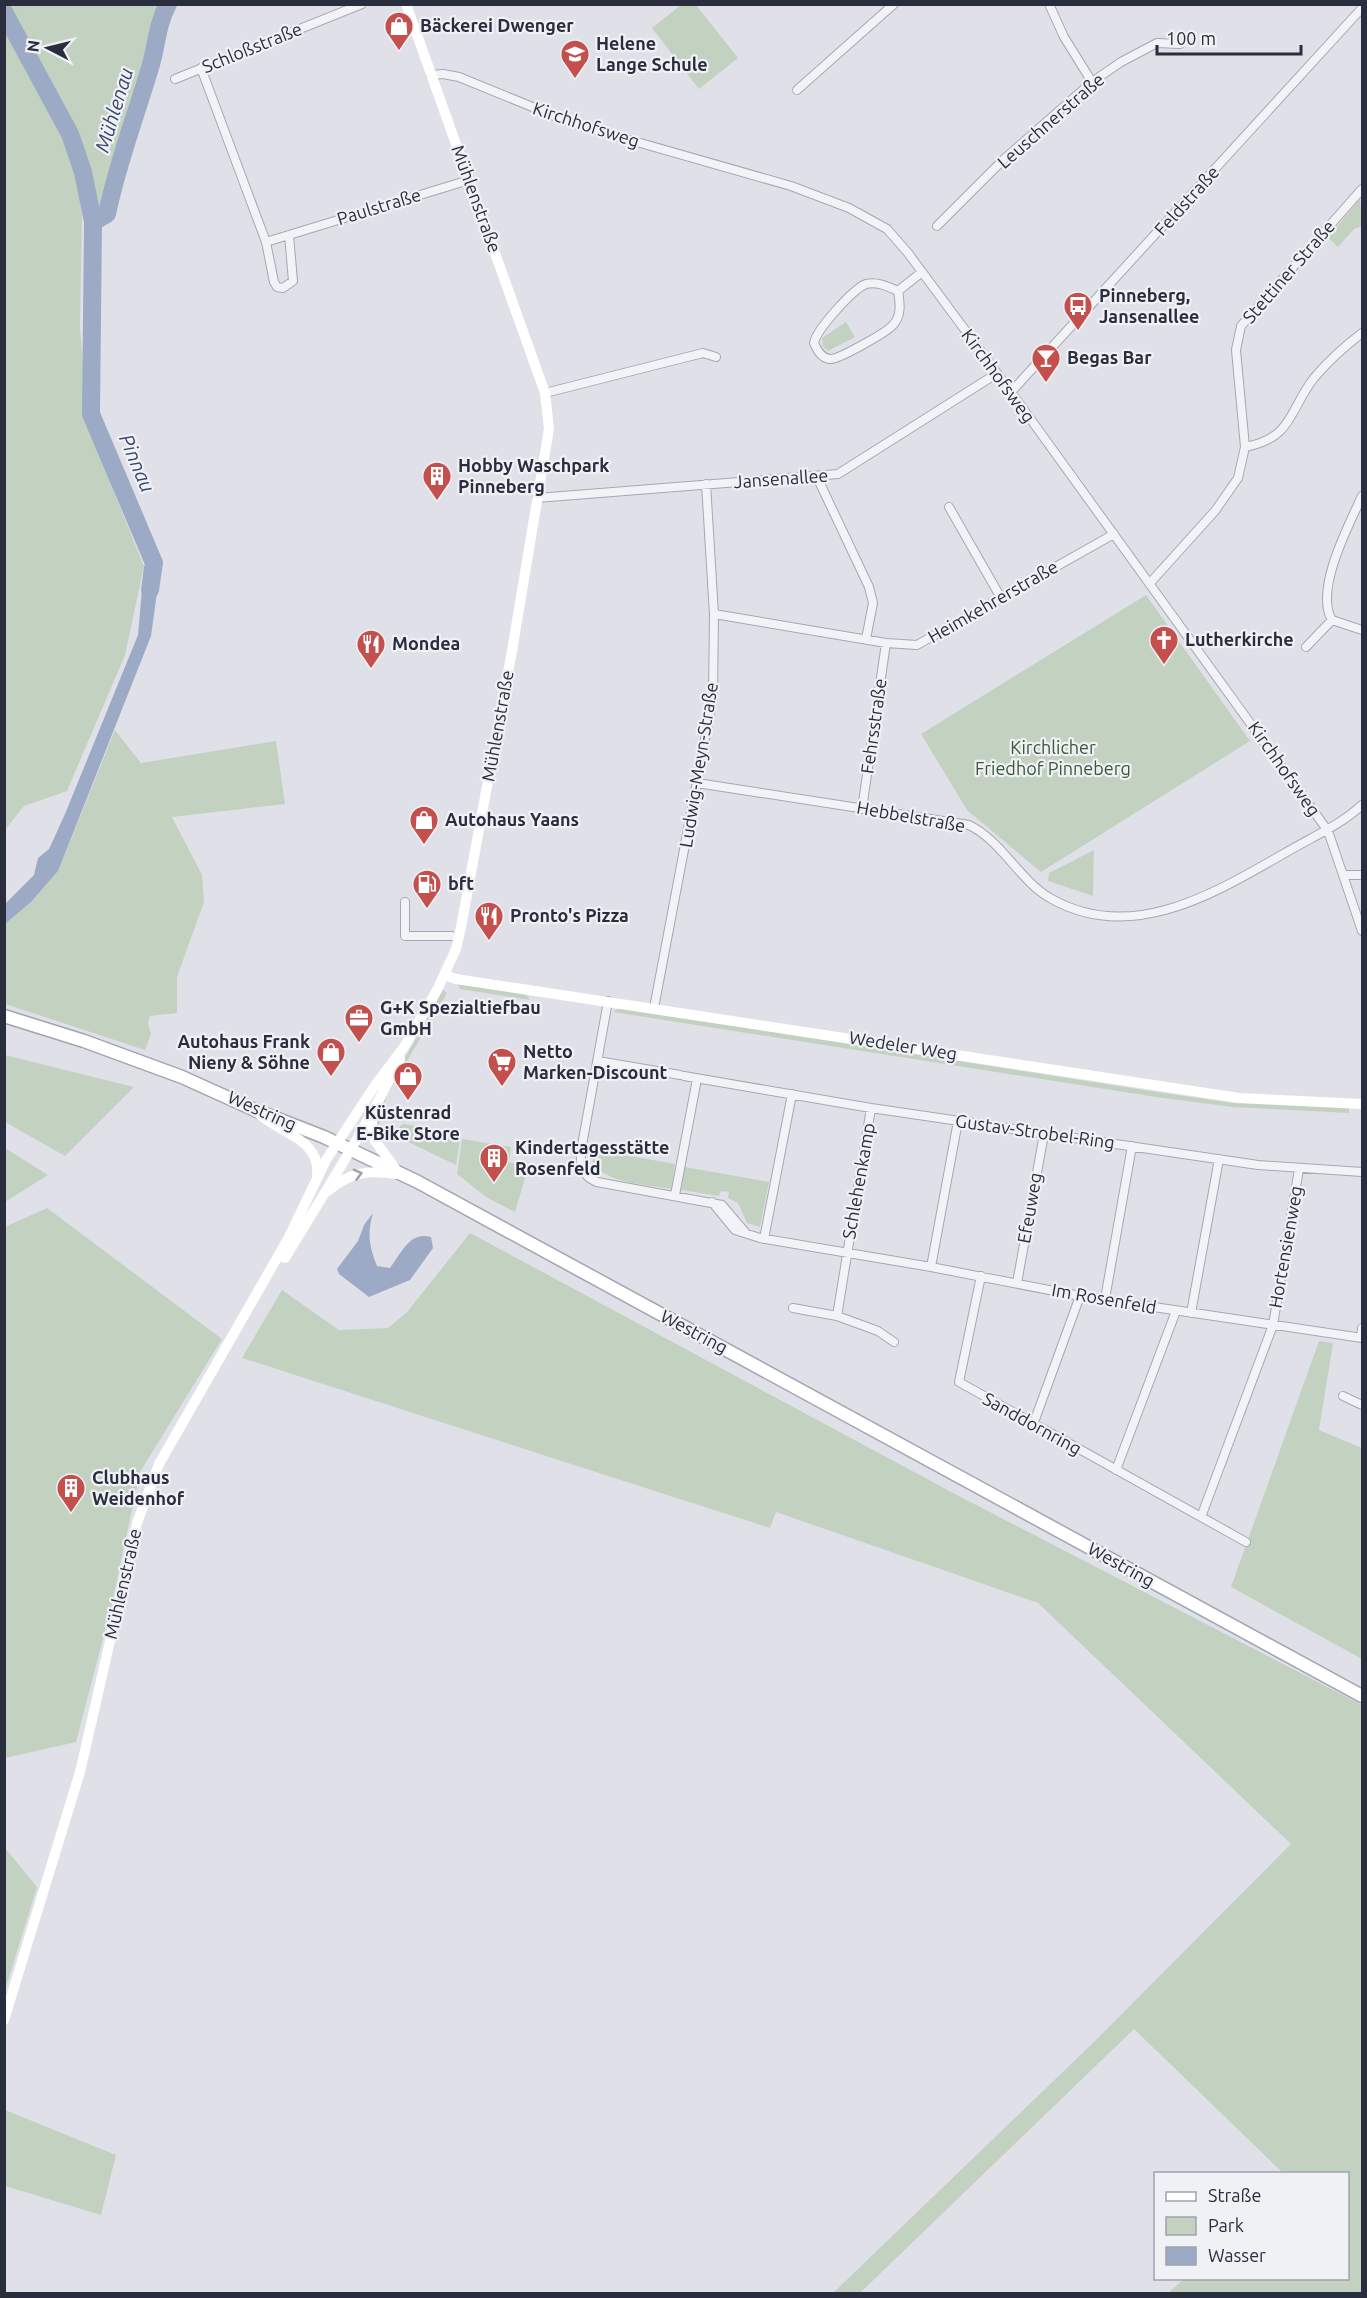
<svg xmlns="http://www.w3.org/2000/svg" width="1367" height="2298" font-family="Ubuntu,sans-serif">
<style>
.green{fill:#c3d1c1}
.water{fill:#9daac5}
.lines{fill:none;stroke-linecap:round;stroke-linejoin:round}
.river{stroke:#9daac5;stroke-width:18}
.street-casing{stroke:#a6a7b2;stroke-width:10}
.primary-casing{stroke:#a0a4b3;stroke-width:15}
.street{stroke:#f2f3f6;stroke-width:8}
.secondary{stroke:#fff;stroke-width:10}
.primary{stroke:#fff;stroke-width:12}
.oneway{stroke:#9fa0a8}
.labels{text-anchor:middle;stroke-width:4.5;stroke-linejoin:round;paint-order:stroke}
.poi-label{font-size:18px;font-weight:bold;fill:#2a2d3e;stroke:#eff1f5;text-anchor:start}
.street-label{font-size:18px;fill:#2a2d3e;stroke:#eff1f5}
.park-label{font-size:18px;fill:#385938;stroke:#eff1f5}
.water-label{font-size:20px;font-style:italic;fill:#37466f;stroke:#eff1f5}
</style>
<rect width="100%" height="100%" fill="#e0e1e8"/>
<path class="green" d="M5 4 168 5C156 26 157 48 149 71 135 118 117 165 107 214L93 222 83 172 71 139 82 216 80 327 86 402 111 485 144 566 125 655 67 791 24 806 5 830Z
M682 4 696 5 738 58 699 89 652 28Z
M1360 199 1362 226 1354 229 1338 247 1328 237Z
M846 322 855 337 828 351 823 346 822 338Z
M1146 595 1250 741 1041 872 967 810 921 734Z
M115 730 141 763 276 741 285 804 172 817 202 875 204 902 177 977V1013L150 1016 148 1023 151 1034 145 1050 5 1004V924L31 902 58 871Z
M1094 850 1093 896 1048 881 1049 873Z
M457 983 525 993 530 1000 460 989Z
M443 990 447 993 387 1095 377 1133V1112L391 1083Z
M620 1008 1157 1092 1233 1103 1349 1108V1113L1232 1107 1156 1097 613 1012Z
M5 1055 134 1087 65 1156 5 1122Z
M403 1124 461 1133 456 1165 404 1140 399 1134 398 1128Z
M462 1139 511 1147 509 1162 522 1165 521 1174 526 1175 515 1212 486 1197 457 1174Z
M5 1148 48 1175 5 1202Z
M591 1149 675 1164 671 1189C646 1184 588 1184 591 1149Z
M685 1167 769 1182 760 1227 747 1223 738 1203 728 1198 729 1192 721 1191 719 1196 681 1190Z
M47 1208 222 1339 140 1472 111 1608 76 1742 5 1758V1227Z
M470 1233 955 1494 1362 1705V2293H1168L1184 2279 1348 2278V2174L1283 2173 1134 2029 860 2293H833L1095 2041 1291 1844 1038 1603 776 1512 770 1528 242 1358 282 1290 339 1330 388 1328 407 1312Z
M1319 1341 1333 1343 1319 1430 1362 1448V1659L1231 1587Z
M5 1848 37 1887 5 1990 4 1848Z
M5 2110 116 2155 101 2215 5 2186Z"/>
<path class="water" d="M161 564 151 636 58 871 31 902 5 924V904L34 875 38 858 49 849 65 814 138 635 144 566Z
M373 1213C367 1233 369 1246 377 1266L390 1268C402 1252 410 1231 431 1237L433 1248 410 1280 369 1297 339 1274 337 1269 358 1241 364 1225Z"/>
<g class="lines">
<path class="river" d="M4 12 70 134 83 172 93 222 91 414 154 563 150 590
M93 222 107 214C117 165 135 118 149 71 157 48 156 26 168 4"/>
<g class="street-casing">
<path id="street" d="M1049 4 1064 37 1092 82
M201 68 266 242 469 180
M431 75 443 74 459 77 574 124 791 186 849 208 887 229 908 253 1011 392 1328 831 1362 931
M175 79 362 4
M797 90 894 4
M937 226 1003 160 1092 82 1121 62 1157 43 1180 44
M266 242 274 282 277 287 283 288 293 281 289 235
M898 291C900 303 902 317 892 326 885 333 838 360 830 359 821 358 817 350 814 343 816 330 853 289 866 284 877 281 889 287 898 291L922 272
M1011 392 1362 8
M545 393 703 353 716 357
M1245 447C1293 438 1289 410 1314 378 1329 360 1345 346 1362 333
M817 477 869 587 873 603 866 639
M1362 496C1349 525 1314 590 1332 620L1362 630
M537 498 838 474 996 374
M949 507 1001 598
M1150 583 1215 511 1238 478 1245 447 1236 350 1241 326 1362 189
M714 614 886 643 917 645 1114 534
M1306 647 1332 620
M697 783 969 825C1002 841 1019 880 1050 898 1131 945 1215 893 1285 853 1312 837 1339 826 1362 805
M862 809 886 643
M1344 875H1362
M405 902V936H452
M608 1001 581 1151C580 1166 582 1176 597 1182L722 1205 745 1232
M654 1008 713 697 714 614 706 484
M598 1061 680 1075
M684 1076 871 1108 1258 1165 1362 1172
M871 1108 837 1316 878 1331 894 1342
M675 1195 697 1079
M712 1202 735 1230 760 1238 931 1267 1080 1296 1362 1338
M764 1239 792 1094
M931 1267 958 1121
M981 1276 959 1382 1246 1542
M1017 1283 1044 1134
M1105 1299 1132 1146
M793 1308 837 1316
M1191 1313 1219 1159
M1361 1338 1362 1328
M1343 1396 1362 1405
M1033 1425 1080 1296
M1116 1470 1176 1311
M1201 1517 1273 1325 1299 1169"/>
</g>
<g class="primary-casing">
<path id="primary" d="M4 1016 84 1041 182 1077 255 1110 324 1137 418 1182 1362 1696"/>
</g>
<use href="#street" class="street"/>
<path class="secondary" d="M445 975 456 979 1239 1098 1362 1104
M256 1111C276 1133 321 1137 317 1175
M371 1116 375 1141 397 1171
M328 1191C350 1172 368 1170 396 1174
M285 1258C325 1192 366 1128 400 1059
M4 2020 80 1772 137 1523 159 1464 289 1237 326 1160 376 1084 404 1047 437 990 456 949 461 927 512 651 549 429 545 393 406 4"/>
<use href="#primary" class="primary"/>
</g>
<defs><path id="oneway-chevron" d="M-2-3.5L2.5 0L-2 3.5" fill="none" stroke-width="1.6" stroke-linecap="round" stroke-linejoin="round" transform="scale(1.5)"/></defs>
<use class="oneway" href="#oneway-chevron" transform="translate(358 1174) rotate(-15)"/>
<defs>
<g id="shop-pin" transform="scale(1.5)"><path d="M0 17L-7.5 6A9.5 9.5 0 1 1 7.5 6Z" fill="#c4504d" stroke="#eff1f5"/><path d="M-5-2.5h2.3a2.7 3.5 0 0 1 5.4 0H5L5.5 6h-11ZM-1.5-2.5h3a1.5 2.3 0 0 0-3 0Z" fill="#fff"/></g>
<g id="school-pin" transform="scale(1.5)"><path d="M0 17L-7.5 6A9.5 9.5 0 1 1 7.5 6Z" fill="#c4504d" stroke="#eff1f5"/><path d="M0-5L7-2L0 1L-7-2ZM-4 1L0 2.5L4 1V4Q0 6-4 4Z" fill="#fff"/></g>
<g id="bus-pin" transform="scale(1.5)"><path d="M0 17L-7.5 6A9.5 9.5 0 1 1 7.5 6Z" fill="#c4504d" stroke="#eff1f5"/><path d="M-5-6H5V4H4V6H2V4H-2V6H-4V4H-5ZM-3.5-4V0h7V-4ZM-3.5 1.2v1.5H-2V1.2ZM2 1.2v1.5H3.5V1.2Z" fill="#fff"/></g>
<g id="bar-pin" transform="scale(1.5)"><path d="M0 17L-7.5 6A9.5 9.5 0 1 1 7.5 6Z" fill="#c4504d" stroke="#eff1f5"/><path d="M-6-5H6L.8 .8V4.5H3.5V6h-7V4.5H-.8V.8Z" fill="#fff"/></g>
<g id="building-pin" transform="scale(1.5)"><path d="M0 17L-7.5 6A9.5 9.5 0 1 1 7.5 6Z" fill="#c4504d" stroke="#eff1f5"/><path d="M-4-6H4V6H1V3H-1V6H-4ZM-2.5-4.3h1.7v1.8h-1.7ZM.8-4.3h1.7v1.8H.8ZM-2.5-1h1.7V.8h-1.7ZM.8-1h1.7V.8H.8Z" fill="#fff"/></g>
<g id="church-pin" transform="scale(1.5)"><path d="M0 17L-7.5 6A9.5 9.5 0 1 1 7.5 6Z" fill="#c4504d" stroke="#eff1f5"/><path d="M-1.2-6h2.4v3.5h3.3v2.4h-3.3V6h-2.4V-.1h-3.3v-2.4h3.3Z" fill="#fff"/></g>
<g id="restaurant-pin" transform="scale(1.5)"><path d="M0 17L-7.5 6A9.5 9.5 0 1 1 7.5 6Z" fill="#c4504d" stroke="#eff1f5"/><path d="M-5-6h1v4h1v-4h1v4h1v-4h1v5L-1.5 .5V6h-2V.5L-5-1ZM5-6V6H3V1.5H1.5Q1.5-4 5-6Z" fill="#fff"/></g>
<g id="fuel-pin" transform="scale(1.5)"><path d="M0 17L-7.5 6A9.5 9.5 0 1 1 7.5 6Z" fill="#c4504d" stroke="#eff1f5"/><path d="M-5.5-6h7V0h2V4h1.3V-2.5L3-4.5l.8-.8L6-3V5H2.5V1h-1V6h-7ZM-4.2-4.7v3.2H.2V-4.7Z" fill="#fff"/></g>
<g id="office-pin" transform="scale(1.5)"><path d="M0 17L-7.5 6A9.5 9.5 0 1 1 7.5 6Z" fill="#c4504d" stroke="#eff1f5"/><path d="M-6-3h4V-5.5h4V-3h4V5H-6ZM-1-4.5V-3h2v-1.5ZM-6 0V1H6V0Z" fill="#fff"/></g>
<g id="supermarket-pin" transform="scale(1.5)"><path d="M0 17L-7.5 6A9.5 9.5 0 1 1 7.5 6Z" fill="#c4504d" stroke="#eff1f5"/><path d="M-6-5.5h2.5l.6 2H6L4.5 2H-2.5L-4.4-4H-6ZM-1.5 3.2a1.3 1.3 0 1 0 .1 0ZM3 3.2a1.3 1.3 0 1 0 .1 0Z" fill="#fff"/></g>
</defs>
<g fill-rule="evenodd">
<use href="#shop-pin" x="399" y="26"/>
<use href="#school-pin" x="575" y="54"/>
<use href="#bus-pin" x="1078" y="306"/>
<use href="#bar-pin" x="1046" y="358"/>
<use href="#building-pin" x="437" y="476"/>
<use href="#church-pin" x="1164" y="640"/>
<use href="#restaurant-pin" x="371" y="644"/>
<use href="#shop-pin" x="424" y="820"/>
<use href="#fuel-pin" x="427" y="884"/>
<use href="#restaurant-pin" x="489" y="916"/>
<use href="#office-pin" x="359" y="1018"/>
<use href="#shop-pin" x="331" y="1052"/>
<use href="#supermarket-pin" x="502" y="1062"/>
<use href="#shop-pin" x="408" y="1076"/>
<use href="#building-pin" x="494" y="1158"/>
<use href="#building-pin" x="71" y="1488"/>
</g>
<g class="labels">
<g class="poi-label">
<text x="420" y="32">Bäckerei Dwenger</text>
<text x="596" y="50">Helene<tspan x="596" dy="21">Lange Schule</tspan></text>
<text x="1099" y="302">Pinneberg,<tspan x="1099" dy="21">Jansenallee</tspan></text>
<text x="1067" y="364">Begas Bar</text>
<text x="458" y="472">Hobby Waschpark<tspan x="458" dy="21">Pinneberg</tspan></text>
<text x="1185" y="646">Lutherkirche</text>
<text x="392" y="650">Mondea</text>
<text x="445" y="826">Autohaus Yaans</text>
<text x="448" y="890">bft</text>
<text x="510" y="922">Pronto's Pizza</text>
<text x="380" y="1014">G+K Spezialtiefbau<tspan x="380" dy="21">GmbH</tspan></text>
<text x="310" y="1048" text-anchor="end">Autohaus Frank<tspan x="310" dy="21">Nieny &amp; Söhne</tspan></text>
<text x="523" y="1058">Netto<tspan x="523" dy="21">Marken-Discount</tspan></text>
<text x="408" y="1119" text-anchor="middle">Küstenrad<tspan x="408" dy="21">E-Bike Store</tspan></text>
<text x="515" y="1154">Kindertagesstätte<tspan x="515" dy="21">Rosenfeld</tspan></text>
<text x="92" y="1484">Clubhaus<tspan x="92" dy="21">Weidenhof</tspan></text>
</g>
<g class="street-label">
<text transform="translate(252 48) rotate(-22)" y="6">Schloßstraße</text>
<text transform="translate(1051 121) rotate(-41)" y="6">Leuschnerstraße</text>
<text transform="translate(586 125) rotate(18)" y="6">Kirchhofsweg</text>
<text transform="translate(476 199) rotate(70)" y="6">Mühlenstraße</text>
<text transform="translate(1187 201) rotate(-48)" y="6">Feldstraße</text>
<text transform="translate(379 207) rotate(-17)" y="6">Paulstraße</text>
<text transform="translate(1289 272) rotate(-49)" y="6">Stettiner Straße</text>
<text transform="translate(998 376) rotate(54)" y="6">Kirchhofsweg</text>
<text transform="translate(781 479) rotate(-4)" y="6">Jansenallee</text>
<text transform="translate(993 602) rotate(-30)" y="6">Heimkehrerstraße</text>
<text transform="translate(498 726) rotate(-80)" y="6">Mühlenstraße</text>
<text transform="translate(874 726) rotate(-82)" y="6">Fehrsstraße</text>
<text transform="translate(699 765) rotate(-81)" y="6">Ludwig-Meyn-Straße</text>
<text transform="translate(1284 769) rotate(55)" y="6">Kirchhofsweg</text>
<text transform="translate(911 817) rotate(10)" y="6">Hebbelstraße</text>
<text transform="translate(903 1046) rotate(9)" y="6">Wedeler Weg</text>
<text transform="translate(262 1111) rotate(24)" y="6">Westring</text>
<text transform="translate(1035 1132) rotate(8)" y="6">Gustav-Strobel-Ring</text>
<text transform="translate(859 1181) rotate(-80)" y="6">Schlehenkamp</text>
<text transform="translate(1030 1208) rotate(-80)" y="6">Efeuweg</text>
<text transform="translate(1286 1247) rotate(-80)" y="6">Hortensienweg</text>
<text transform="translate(1104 1299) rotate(10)" y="6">Im Rosenfeld</text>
<text transform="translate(694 1332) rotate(28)" y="6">Westring</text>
<text transform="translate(1032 1424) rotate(29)" y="6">Sanddornring</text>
<text transform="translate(1121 1565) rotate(29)" y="6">Westring</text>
<text transform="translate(123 1584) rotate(-77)" y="6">Mühlenstraße</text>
</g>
<g class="park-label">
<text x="1053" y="754">Kirchlicher<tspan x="1053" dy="21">Friedhof Pinneberg</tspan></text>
</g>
<g class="water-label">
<text transform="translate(114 110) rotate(-73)" y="7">Mühlenau</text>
<text transform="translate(137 463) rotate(67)" y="7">Pinnau</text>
</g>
</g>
<rect width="1367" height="2298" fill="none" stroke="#2a2d3e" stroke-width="12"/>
<rect x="1154" y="2172" width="195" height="108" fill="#eff1f5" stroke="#a0a3ac" stroke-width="1.5"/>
<rect x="1166" y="2192" width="30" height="9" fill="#ffffff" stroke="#a0a3ac" stroke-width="1.5"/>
<text x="1208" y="2202" font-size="18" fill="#2a2d3e">Straße</text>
<rect x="1166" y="2217" width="30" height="18" fill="#c3d1c1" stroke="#a0a3ac" stroke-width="1.5"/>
<text x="1208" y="2232" font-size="18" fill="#2a2d3e">Park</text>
<rect x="1166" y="2247" width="30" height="18" fill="#9daac5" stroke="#a0a3ac" stroke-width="1.5"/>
<text x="1208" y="2262" font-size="18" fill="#2a2d3e">Wasser</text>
<g transform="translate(48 48) rotate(277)" stroke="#eff1f5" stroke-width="4.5" paint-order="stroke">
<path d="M0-4.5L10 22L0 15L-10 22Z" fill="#2a2d3e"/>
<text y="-9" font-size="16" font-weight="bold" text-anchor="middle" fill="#2a2d3e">N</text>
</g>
<path d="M1157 45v9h144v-9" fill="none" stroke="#2a2d3e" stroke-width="3"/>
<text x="1166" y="45" font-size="18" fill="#2a2d3e" stroke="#eff1f5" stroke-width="4.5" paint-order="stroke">100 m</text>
</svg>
